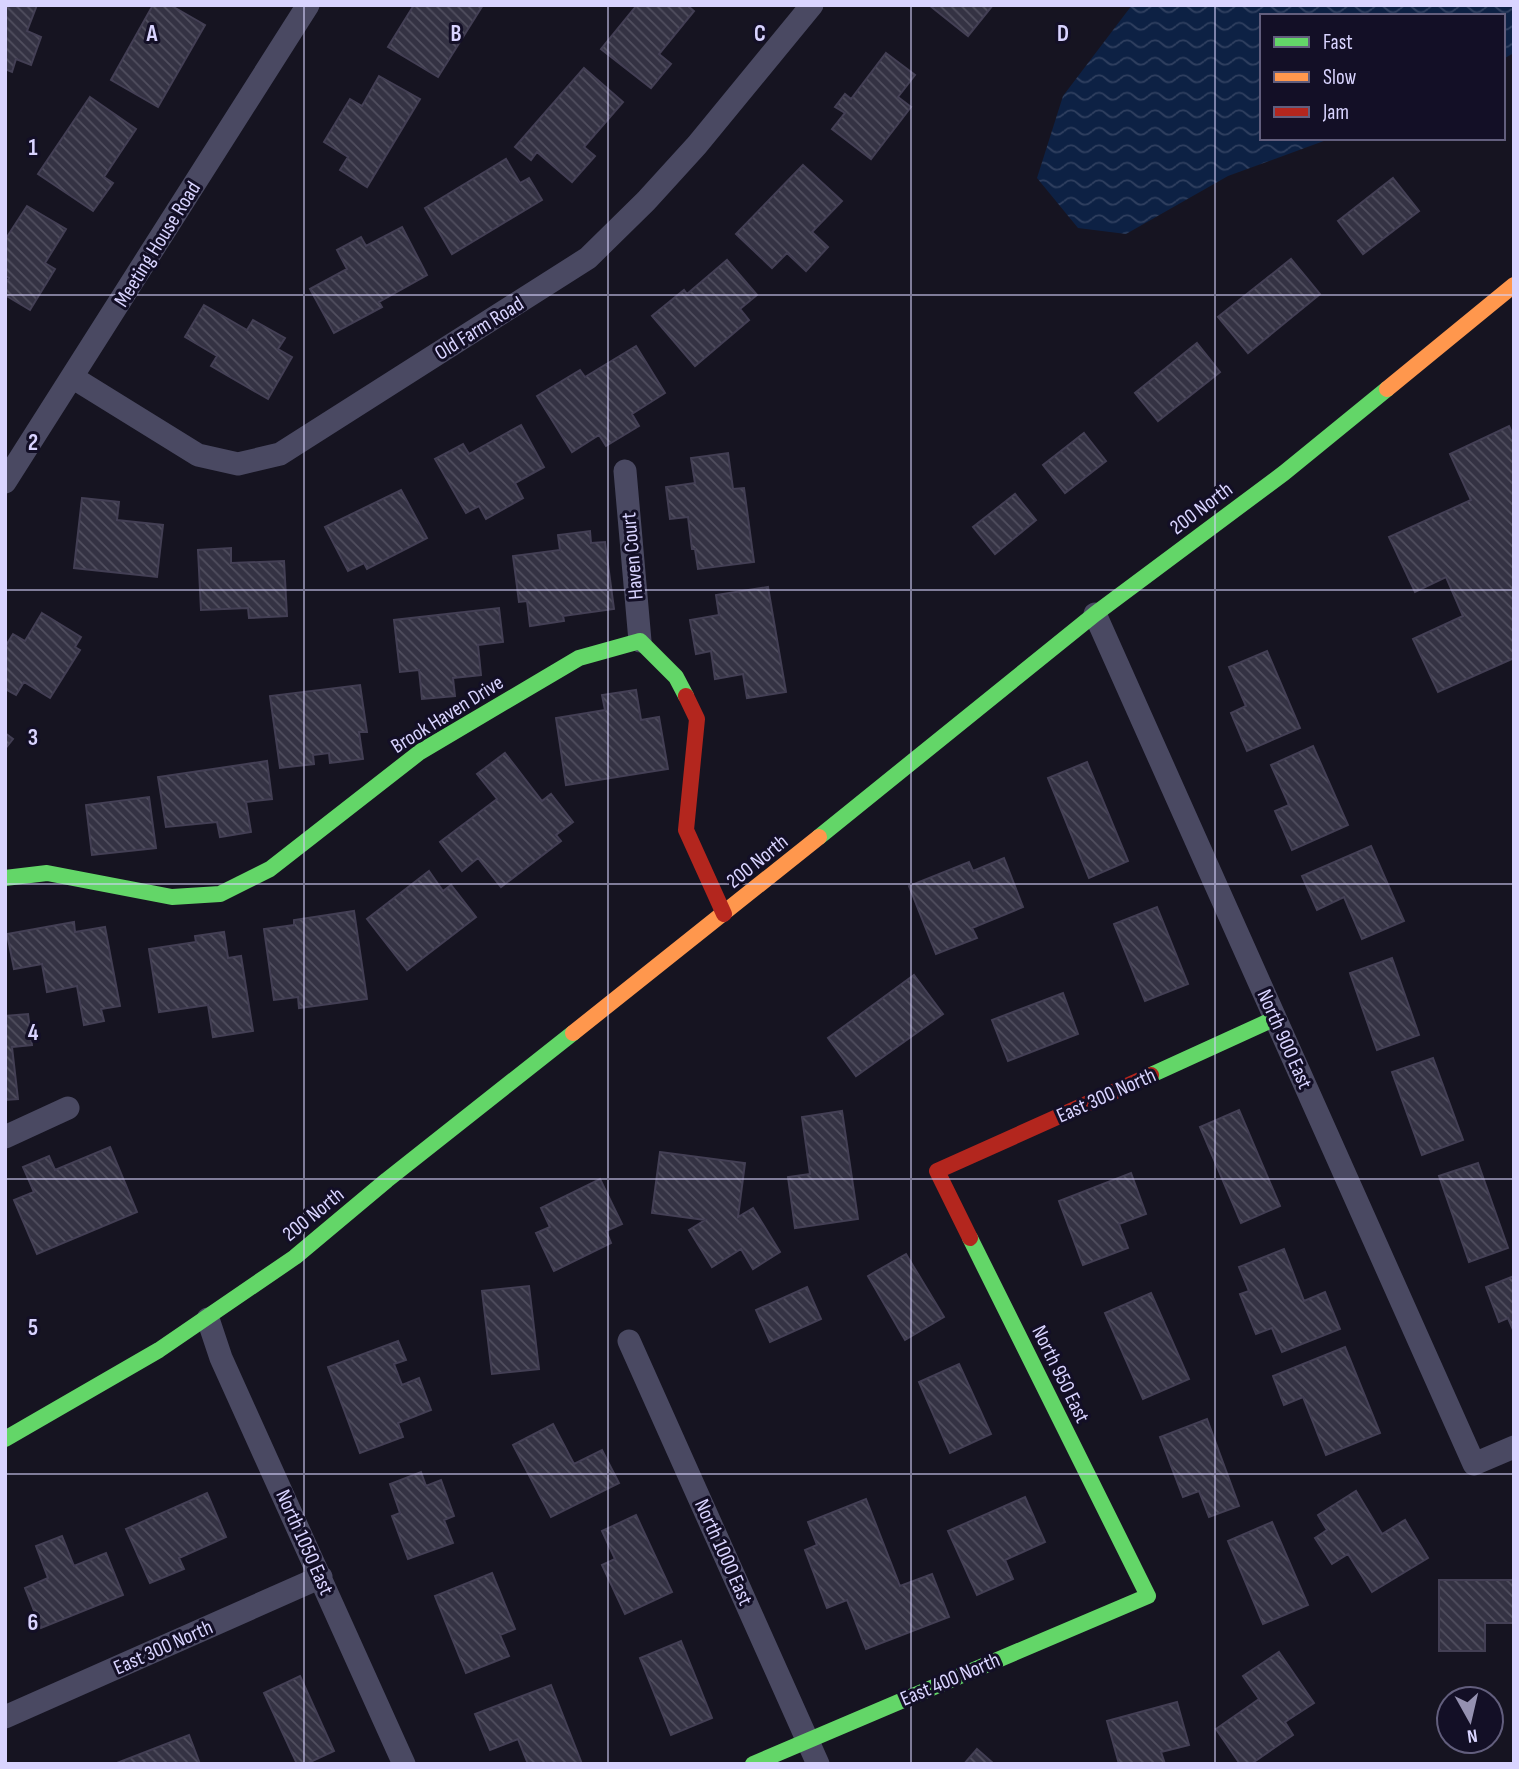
<svg xmlns="http://www.w3.org/2000/svg" width="1519" height="1769" font-family="'Sofia Sans Condensed',sans-serif">
<style>
.water{fill:url(#water-waves)}
.building{fill:url(#building-back-hatch);stroke:#433f54;stroke-width:2}
.lines{fill:none;stroke-linecap:round;stroke-linejoin:round}
.street{stroke:#4a4962;stroke-width:23}
.fast{stroke:#63d668;stroke-width:16}
.slow{stroke:#ff974d;stroke-width:16}
.jam{stroke:#b3261e;stroke-width:16}
.grid{fill:none;stroke:#d9d4ff;stroke-width:2;stroke-opacity:0.55}
.labels{text-anchor:middle;stroke-width:6;stroke-linejoin:round;paint-order:stroke}
.street-label{font-size:21px;fill:#d9d4ff;stroke:#130f26}
.grid-label{font-size:23px;text-anchor:middle;font-weight:bold;fill:#d9d4ff;stroke:#130f26;stroke-width:6;stroke-linejoin:round;paint-order:stroke}
</style>
<defs>
<pattern id="water-waves" width="16" height="10" patternUnits="userSpaceOnUse" patternTransform="scale(1.75)"><rect width="16" height="10" fill="#0d2144"/><path d="M0 5q4-4 8 0t8 0" fill="none" stroke="#304060"/></pattern>
<pattern id="building-back-hatch" width="6" height="6" patternUnits="userSpaceOnUse" patternTransform="scale(1.75)"><rect width="6" height="6" fill="#343243"/><path d="M-1 5l2 2M0 0l6 6M5-1l2 2" fill="none" stroke="#514f5f"/></pattern>
</defs>
<rect width="100%" height="100%" fill="#161421"/>
<path class="water" d="M1132 5H1514V53L1503 59V16H1262V138H1332L1228 176 1126 234 1078 228 1037 178 1063 96Z"/>
<path class="building" d="M5 5H37L27 31 41 37 31 65 16 59 12 72 5 69Z
M153 5H170L205 25 158 107 111 80Z
M414 5H483L438 77 388 47Z
M637 5H687L694 11 659 54 671 64 651 88 601 49Z
M929 5H993L968 36Z
M886 53 915 75 898 97 911 107 871 159 832 129 845 113 835 107 845 94 851 99Z
M584 68 623 102 584 147 595 156 572 182 537 152 531 160 515 147Z
M379 76 420 99 367 187 340 170 348 157 324 142 350 99 362 106Z
M90 97 136 129 104 177 113 183 93 211 38 174Z
M506 159 520 183 529 178 542 200 452 254 425 208Z
M803 165 842 201 812 232 828 247 806 271 787 253 772 268 736 234Z
M1393 178 1419 211 1363 254 1338 221Z
M27 206 66 229 45 263 55 269 30 310 5 295V284L9 278 5 276V240Z
M402 227 427 275 379 302 382 307 334 333 310 289 347 269 337 250 361 237 366 246Z
M1291 259 1320 294 1248 353 1218 317Z
M727 260 757 295 740 309 749 320 695 366 652 316 684 290 687 294Z
M204 305 247 330 253 320 285 338 278 349 292 357 268 399 211 366 217 356 185 337Z
M1197 343 1220 372 1158 421 1135 393Z
M636 346 665 393 632 414 639 426 606 446 599 435 572 452 537 396 580 370 585 377Z
M521 425 544 467 515 483 523 498 486 519 479 506 466 513 435 459 463 444 469 454Z
M1509 426 1514 438V658L1438 692 1413 639 1463 616 1446 577 1415 592 1389 537 1471 500 1450 454Z
M1084 433 1106 461 1065 493 1043 465Z
M728 453 733 489 744 488 754 562 698 569 695 549H692L688 517 670 519 666 487 695 483 691 458Z
M401 490 427 538 367 569 364 563 348 571 325 527Z
M1015 494 1036 520 995 554 973 527Z
M82 498 119 502 117 520 163 525 157 577 74 568Z
M590 531 591 543 605 542 614 609 563 616 564 621 530 626 527 601 519 602 513 556 560 550 558 535Z
M231 548V563L284 561 287 616 249 618 248 608 201 610 198 550Z
M768 587 786 692 747 698 743 674 715 679 711 651 696 654 690 620 719 615 716 595Z
M499 608 503 642 478 645 481 675 453 678 455 696 422 699 419 670 400 672 394 620Z
M42 613 81 637 75 647 80 650 50 698 24 682 16 695 5 689V647L13 634 25 641Z
M1267 651 1300 728 1247 751 1231 713 1246 706 1229 667Z
M360 685 367 732H359L363 759 330 763 329 753 313 755 314 764 280 768 270 696Z
M636 690 641 720 659 717 668 769 566 785 556 718 605 710 602 695Z
M5 733 13 739 5 749Z
M1313 746 1348 825 1292 850 1275 811 1289 805 1271 765Z
M505 753 542 801 551 794 573 822 556 835 561 841 501 887 478 858 462 871 440 842 497 799 477 774Z
M267 761 272 799 246 802 251 832 220 837 217 822 166 827 158 777Z
M1087 762 1128 861 1089 878 1048 778Z
M149 797 156 848 92 855 86 805Z
M1371 846 1404 921 1362 939 1344 897 1317 910 1302 876Z
M1004 858 1023 907 972 928 977 938 936 954 909 886 969 862 973 871Z
M429 871 443 891 451 885 476 917 407 970 367 919Z
M1157 907 1188 984 1145 1001 1114 924Z
M354 911 367 999 299 1008 298 997 274 1000 264 929 294 925V920Z
M74 922 75 932 105 927 120 1006 101 1009 104 1021 84 1025 77 986 47 992 42 964 14 969 7 934Z
M224 932 228 958 241 956 253 1031 213 1037 208 1005 159 1012 149 949 196 942 195 936Z
M1392 958 1419 1035 1377 1050 1350 973Z
M914 975 943 1014 856 1076 828 1038Z
M1063 993 1078 1034 1008 1061 992 1020Z
M28 1014 32 1045 12 1047 18 1099 5 1100V1016Z
M1433 1058 1463 1140 1422 1155 1392 1072Z
M1239 1110 1280 1206 1241 1223 1200 1127Z
M842 1111 858 1219 795 1228 788 1177 810 1174 802 1117Z
M110 1147 137 1212 37 1254 14 1200 34 1192 23 1167 49 1156 55 1170Z
M660 1152 745 1163 738 1217 753 1208 780 1252 753 1269 741 1249 712 1267 689 1230 705 1220 652 1213Z
M1478 1163 1508 1248 1469 1262 1439 1176Z
M1131 1173 1146 1214 1119 1224 1128 1248 1083 1265 1059 1201Z
M600 1179 622 1224 606 1231 611 1243 554 1271 536 1233 550 1227 541 1208Z
M1284 1249 1304 1301 1325 1292 1340 1329 1282 1352 1272 1328 1256 1334 1240 1294 1249 1291 1239 1267Z
M906 1254 944 1317 905 1340 868 1276Z
M1514 1276V1332L1508 1318 1499 1322 1486 1287Z
M529 1286 539 1369 492 1374 482 1291Z
M807 1287 821 1319 770 1342 756 1310Z
M1151 1293 1189 1379 1143 1399 1105 1313Z
M398 1341 406 1360 394 1364 402 1385 419 1378 431 1410 398 1423 403 1437 360 1453 328 1367Z
M1345 1347 1380 1433 1326 1455 1303 1397 1284 1405 1273 1376Z
M959 1364 991 1434 950 1453 919 1382Z
M1207 1419 1239 1506 1209 1517 1199 1491 1183 1497 1160 1437Z
M553 1424 574 1464 602 1450 619 1483 551 1517 513 1445Z
M421 1472 426 1486 441 1480 454 1516 444 1520 453 1543 408 1559 392 1516 400 1513 390 1484Z
M1356 1491 1382 1534 1405 1520 1428 1558 1372 1592 1348 1554 1332 1564 1315 1538 1327 1530 1318 1515Z
M207 1493 226 1537 179 1558 184 1569 150 1583 126 1529Z
M1025 1497 1045 1542 1005 1560 1013 1579 977 1595 948 1531Z
M866 1499 900 1586 932 1574 949 1617 866 1649 847 1600 827 1608 805 1550 817 1545 808 1522Z
M636 1515 672 1592 625 1614 602 1565 615 1559 602 1531Z
M1272 1522 1308 1605 1263 1624 1228 1541Z
M62 1536 74 1566 106 1553 123 1595 41 1628 25 1588 48 1578 36 1546Z
M492 1573 515 1629 500 1635 509 1656 466 1673 435 1596Z
M1439 1580H1514V1623H1485V1651H1439Z
M681 1641 712 1718 671 1735 640 1658Z
M1279 1652 1314 1703 1285 1722 1293 1735 1251 1764H1240L1216 1729 1259 1699 1243 1676Z
M300 1676 334 1751 306 1764H297L264 1693Z
M551 1685 582 1764H528L518 1739 490 1750 475 1714Z
M1177 1702 1189 1745 1161 1752 1165 1764H1119L1107 1721Z
M189 1735 200 1764H117V1763Z
M977 1749 994 1764H964Z"/>
<g class="lines">
<path class="street" d="M72 377 198 455 238 464 280 454 588 258 646 201 697 145 812 5
M625 471 640 641
M5 482 308 5
M1095 614 1474 1464 1514 1447
M5 1137 68 1108
M208 1319 221 1358 404 1764
M629 1341 818 1764
M5 1717 321 1577"/>
<path class="fast" d="M819 837 1095 614 1284 473 1387 389
M5 878 47 873 172 897 220 894 270 869 420 752 579 658 640 641 676 677 686 696
M1151 1075 1276 1018
M5 1439 159 1350 295 1257 387 1180 573 1033
M753 1764 1148 1596 970 1238"/>
<path class="slow" d="M1387 389 1514 285
M573 1033 819 837"/>
<path class="jam" d="M686 696 697 719 686 830 724 914
M970 1238 937 1171 1151 1075"/>
</g>
<path class="grid" d="M304 5V1764M608 5V1764M911 5V1764M1215 5V1764M5 295H1514M5 590H1514M5 884H1514M5 1179H1514M5 1474H1514"/>
<g class="labels">
<g class="street-label">
<text transform="translate(157 244) rotate(-58)" y="7">Meeting House Road</text>
<text transform="translate(479 328) rotate(-32)" y="7">Old Farm Road</text>
<text transform="translate(1201 508) rotate(-37)" y="7">200 North</text>
<text transform="translate(632 556) rotate(-95)" y="7">Haven Court</text>
<text transform="translate(447 714) rotate(-32)" y="7">Brook Haven Drive</text>
<text transform="translate(757 861) rotate(-39)" y="7">200 North</text>
<text transform="translate(1285 1039) rotate(66)" y="7">North 900 East</text>
<text transform="translate(1106 1095) rotate(-24)" y="7">East 300 North</text>
<text transform="translate(313 1214) rotate(-39)" y="7">200 North</text>
<text transform="translate(1061 1374) rotate(64)" y="7">North 950 East</text>
<text transform="translate(305 1542) rotate(66)" y="7">North 1050 East</text>
<text transform="translate(724 1552) rotate(66)" y="7">North 1000 East</text>
<text transform="translate(163 1647) rotate(-24)" y="7">East 300 North</text>
<text transform="translate(950 1679) rotate(-23)" y="7">East 400 North</text>
</g>
</g>
<g class="grid-label">
<text x="152" y="41">A</text>
<text x="456" y="41">B</text>
<text x="760" y="41">C</text>
<text x="1063" y="41">D</text>
<text x="33" y="155">1</text>
<text x="33" y="450">2</text>
<text x="33" y="745">3</text>
<text x="33" y="1040">4</text>
<text x="33" y="1335">5</text>
<text x="33" y="1630">6</text>
</g>
<rect width="1519" height="1769" fill="none" stroke="#d9d4ff" stroke-width="14"/>
<rect x="1260" y="14" width="245" height="126" fill="#130f26" stroke="#625e7d" stroke-width="2"/>
<rect x="1274" y="37" width="35" height="10" fill="#63d668" stroke="#625e7d" stroke-width="2"/>
<text x="1323" y="49" font-size="21" fill="#d9d4ff">Fast</text>
<rect x="1274" y="72" width="35" height="10" fill="#ff974d" stroke="#625e7d" stroke-width="2"/>
<text x="1323" y="84" font-size="21" fill="#d9d4ff">Slow</text>
<rect x="1274" y="107" width="35" height="10" fill="#b3261e" stroke="#625e7d" stroke-width="2"/>
<text x="1323" y="119" font-size="21" fill="#d9d4ff">Jam</text>
<g transform="translate(1470 1720) rotate(172)"><circle r="33" fill="#130f26" stroke="#625e7d" stroke-width="2"/>
<path d="M0-5L12 26L0 18L-12 26Z" fill="#9591b1"/>
<text y="-10" font-size="19" font-weight="bold" text-anchor="middle" fill="#d9d4ff">N</text>
</g>
</svg>
